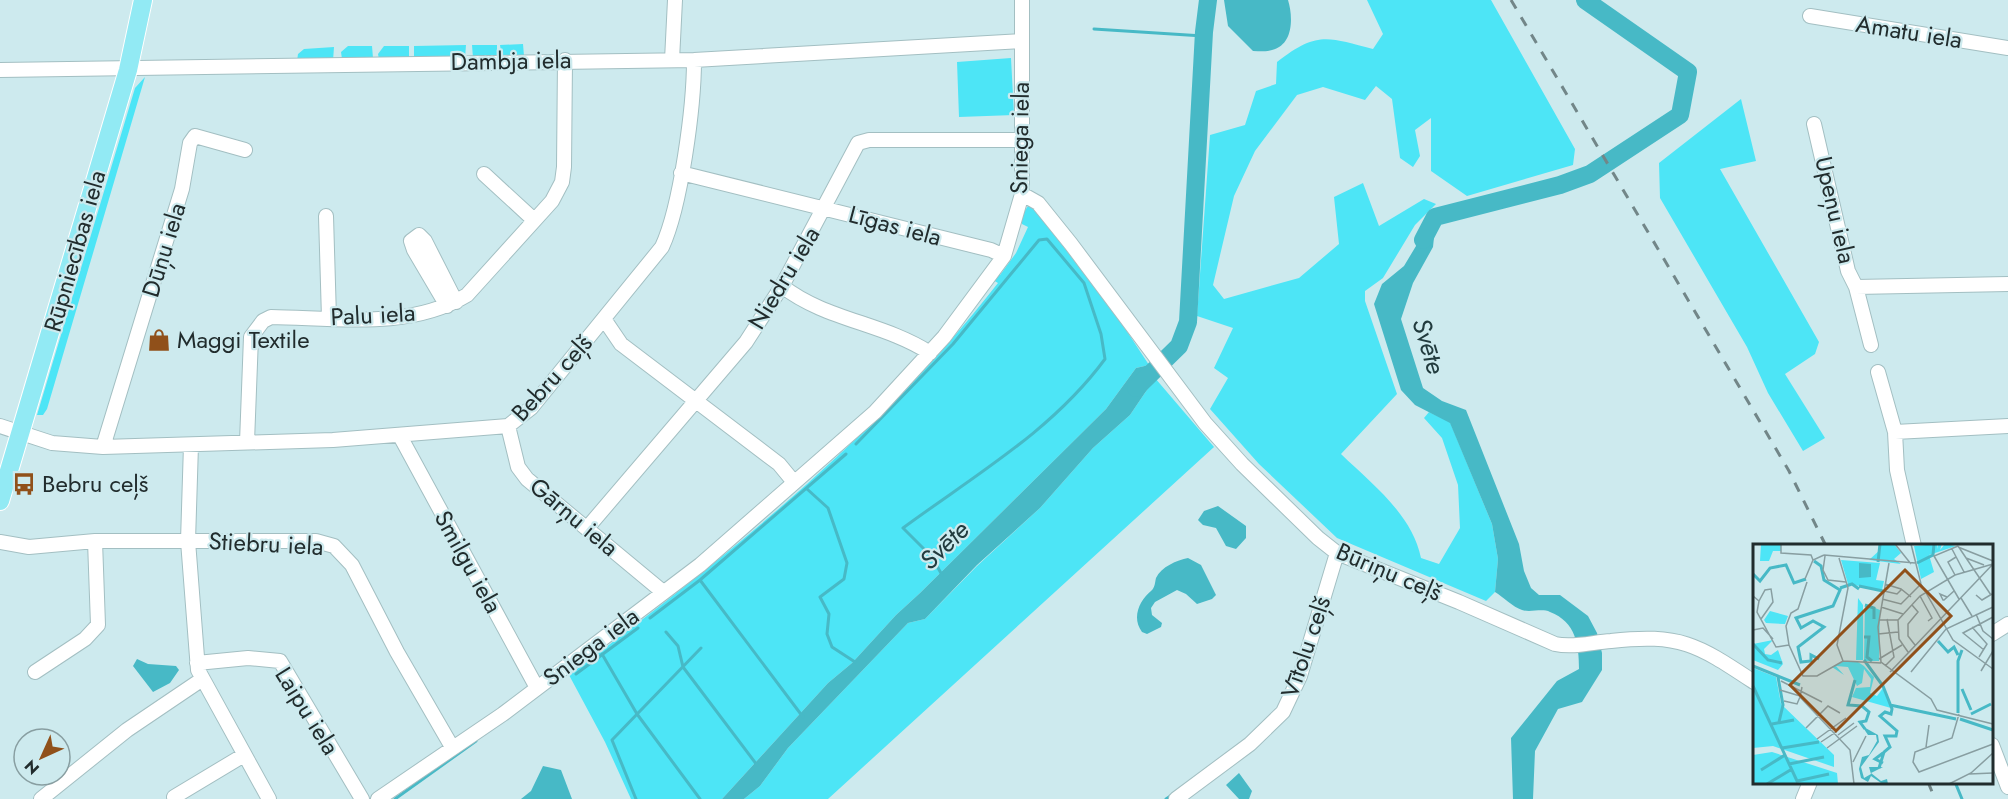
<svg xmlns="http://www.w3.org/2000/svg" width="2008" height="799" font-family="Jost,sans-serif">
<style>
.green{fill:#4de5f6}
.water{fill:#47b9c6}
.lines{fill:none;stroke-linecap:round;stroke-linejoin:round}
.stream{stroke:#47b9c6;stroke-width:3}
.river{stroke:#47b9c6;stroke-width:18}
.minor-casing{stroke:#a3bfc2;stroke-width:16}
.major-casing{stroke:#fff;stroke-width:20}
.minor{stroke:#fff;stroke-width:14}
.major{stroke:#92eaf4;stroke-width:18}
.rail{stroke:#728688;stroke-width:3;stroke-dasharray:10 10;stroke-linecap:butt}
.labels{text-anchor:middle;stroke-width:4.5;stroke-linejoin:round;paint-order:stroke}
.street-label{font-size:24px;fill:#212c2d;stroke:#cdeaee}
.poi-label{font-size:24px;fill:#212c2d;stroke:#cdeaee;text-anchor:start}
.water-label{font-size:26px;font-style:italic;fill:#223b3e;stroke:#cdeaee}
.inset-river{fill:none;stroke:#47b9c6;stroke-width:3}
.inset-road{fill:none;stroke:#889ea1;stroke-width:1.5}
.view{fill:#90501a;fill-opacity:0.15;stroke:#90501a;stroke-width:3}
.inset-edge{fill:none;stroke:#212c2d;stroke-width:3}
</style>
<rect width="100%" height="100%" fill="#cdeaee"/>
<path class="green" d="M1367 0H1491L1575 149 1573 165 1467 196 1431 171V118L1415 130 1420 156 1413 167 1400 158 1392 99 1376 86 1365 100 1323 87 1297 95 1255 151 1234 196 1213 285 1224 299 1299 278 1339 244 1334 197 1363 183 1379 226 1424 199 1436 204 1415 225 1383 278 1365 291V301L1397 394 1341 454C1372 484 1412 514 1421 558L1439 564 1460 528 1458 485 1442 438 1424 418 1429 412 1450 422 1492 524 1498 559 1495 592 1486 601 1337 538 1259 464 1210 409 1228 378 1214 368 1233 328 1197 316 1210 135 1245 125 1256 91 1276 84 1277 62C1317 31 1327 37 1373 49L1383 34Z
M523 44 524 56 502 58 500 45Z
M466 45 465 58H414V46Z
M472 45H497V57L473 58Z
M348 46H372L373 58 342 59 341 52Z
M384 46H409V57L379 59 378 54Z
M334 47 333 61H297L298 54 304 49Z
M1011 58 1014 115 959 117 957 62Z
M145 77 47 409 43 415H37L135 88Z
M1741 99 1756 161 1720 169 1819 342 1815 354 1785 374 1825 438 1803 451 1768 393 1747 347 1660 198 1659 163Z
M1028 206H1032L1115 313 1149 365 1136 368 1106 409 920 593 896 615 852 663 828 683 722 799H631L605 742 569 675C725 558 878 437 998 283L993 280 998 274 1000 275 1016 253 1028 227 1022 224V215Z
M1155 378 1214 447 828 799H744L760 786 788 748 908 623 925 619 977 566 1040 508 1093 448 1130 415Z"/>
<path class="water" d="M1224 0H1288C1293 16 1294 45 1272 50 1267 52 1259 51 1253 51L1228 26Z
M1436 218 1433 247 1413 283 1401 319 1423 388 1442 401 1466 410 1519 544 1524 571 1531 588 1539 595H1560L1588 616 1597 633 1602 653V670L1582 702 1558 709 1535 751 1533 799H1513L1511 738 1557 681 1579 669C1579 645 1576 622 1550 612 1542 608 1530 613 1522 610 1513 607 1503 597 1495 592L1498 559 1492 524 1450 423 1415 405 1401 390 1374 304 1382 284 1404 266 1431 221Z
M1149 365 1155 373V378L1130 415 1093 448 1040 508 977 565 925 619 908 623 788 748 760 786 744 799H722L828 683 852 663 896 615 920 593 1106 409 1136 368Z
M1218 506 1246 526V538L1236 549 1226 546 1216 528 1203 525 1198 520 1204 511Z
M1188 558 1201 565 1216 595 1212 599 1197 604 1186 594 1177 590 1155 602 1151 608 1152 615 1162 623 1161 627 1147 634 1142 632C1131 617 1140 600 1151 591 1155 588 1155 582 1156 578 1161 567 1177 560 1188 558Z
M137 659 148 664 176 666 179 670 170 683 153 692 133 666Z
M543 766 561 770 572 799H521L531 791Z
M1239 773 1252 791 1249 799H1239L1226 785Z"/>
<g class="lines">
<path class="stream" d="M1094 29 1203 36
M856 444 953 344 1039 240 1047 239 1084 283 1101 334 1105 359C1052 431 975 475 903 528L932 557 942 575
M807 489 828 508 847 563 844 579 820 597 829 614 827 634 832 647 855 662
M700 580 803 717
M650 618 700 580 846 454
M666 632 678 646 683 667 757 765
M602 654 637 714 700 799
M576 674 638 628
M1955 782 1962 799
M395 799 476 741
M636 799 612 740 701 648
M1166 799 1172 795"/>
<path class="river" d="M1423 240 1435 217 1560 185 1590 174 1680 115 1688 72 1585 0
M1136 388 1179 346 1188 322 1204 32 1208 0"/>
<g class="minor-casing">
<path id="minor" d="M1810 16 2008 48
M672 60 675 0
M0 70 694 60 1022 41
M1814 124 1848 271 1856 287 2008 284
M681 173 991 250 1004 256
M484 174 534 220
M1022 194 1038 203 1071 244 1205 423 1242 464 1318 538 1337 553 1459 602 1555 644C1574 648 1593 642 1611 641 1681 633 1698 645 1754 682
M326 216 329 318
M782 286C825 320 884 323 930 353
M1856 287 1871 345
M447 306 414 250 411 241 419 235 425 241 456 302
M604 319 621 344 779 464 793 481
M1878 372 1895 432 1897 470 1914 546
M0 426 52 443 103 447 333 440 508 426 531 408 662 247C681 206 694 106 694 60
M508 426 518 467 527 479 663 592
M1895 432 2008 426
M400 436 537 688
M247 442 251 337 263 321 271 317C336 318 409 330 467 295L552 201 562 182 564 167 565 60
M191 445 188 541 198 670 269 799
M103 447 182 189 190 143 195 136 245 150
M588 527 746 342 782 286 858 143 869 140H1022
M0 542 29 547 95 541H316L334 546 352 565 397 652 452 747
M1992 634 2008 624
M197 663 248 658 280 661 362 799
M35 672 85 639 98 625 95 541
M1992 745 2008 787
M174 797 244 755
M41 799 127 730 201 680
M378 799 503 714 700 565 875 412 944 337 1004 256 1022 194V0
M1176 799 1250 744 1283 712 1300 676 1337 553
M1803 799 1810 782"/>
</g>
<g class="major-casing">
<path id="major" d="M0 501 128 70 143 0"/>
</g>
<use href="#minor" class="minor"/>
<use href="#major" class="major"/>
<path class="rail" d="M1511 0 1789 471 1826 546
M1928 782 1935 799"/>
</g>
<defs>
<g id="shop-bare" transform="scale(1.8)"><path d="M-5-2.5h2.3a2.7 3.5 0 0 1 5.4 0H5L5.5 6h-11ZM-1.5-2.5h3a1.5 2.3 0 0 0-3 0Z" fill="#90501a" stroke="#cdeaee" stroke-width="2.5" paint-order="stroke"/></g>
<g id="bus-bare" transform="scale(1.8)"><path d="M-5-6H5V4H4V6H2V4H-2V6H-4V4H-5ZM-3.5-4V0h7V-4ZM-3.5 1.2v1.5H-2V1.2ZM2 1.2v1.5H3.5V1.2Z" fill="#90501a" stroke="#cdeaee" stroke-width="2.5" paint-order="stroke"/></g>
</defs>
<g fill-rule="evenodd">
<use href="#shop-bare" x="159" y="340"/>
<use href="#bus-bare" x="24" y="484"/>
</g>
<g class="labels">
<g class="street-label">
<text transform="translate(1909 32) rotate(9)" y="8">Amatu iela</text>
<text transform="translate(511 61) rotate(-1)" y="8">Dambja iela</text>
<text transform="translate(1020 138) rotate(-89)" y="8">Sniega iela</text>
<text transform="translate(1835 210) rotate(77)" y="8">Upeņu iela</text>
<text transform="translate(895 226) rotate(15)" y="8">Līgas iela</text>
<text transform="translate(164 250) rotate(-73)" y="8">Dūņu iela</text>
<text transform="translate(75 251) rotate(-74)" y="8">Rūpniecības iela</text>
<text transform="translate(784 278) rotate(-59)" y="8">Niedru iela</text>
<text transform="translate(373 315) rotate(-3)" y="8">Palu iela</text>
<text transform="translate(552 378) rotate(-48)" y="8">Bebru ceļš</text>
<text transform="translate(574 517) rotate(40)" y="8">Gārņu iela</text>
<text transform="translate(266 544) rotate(3)" y="8">Stiebru iela</text>
<text transform="translate(468 562) rotate(61)" y="8">Smilgu iela</text>
<text transform="translate(1389 572) rotate(23)" y="8">Būriņu ceļš</text>
<text transform="translate(591 647) rotate(-37)" y="8">Sniega iela</text>
<text transform="translate(1306 647) rotate(-71)" y="8">Vītolu ceļš</text>
<text transform="translate(307 711) rotate(58)" y="8">Laipu iela</text>
</g>
<g class="poi-label">
<text x="177" y="348">Maggi Textile</text>
<text x="42" y="492">Bebru ceļš</text>
</g>
<g class="water-label">
<text transform="translate(1429 346) rotate(73)" y="9">Svēte</text>
<text transform="translate(944 545) rotate(-44)" y="9">Svēte</text>
</g>
</g>
<g transform="translate(1753 544)">
<rect width="240" height="240" fill="#cdeaee"/>
<path d="M8 0H28V7H20L16 17H7ZM127 0H141L148 9 141 15 148 20 116 16 128 5ZM184 0 185 5V1L189 0 187 6 192 0 203 2 176 11 181 28 168 35 161 2ZM88 16 127 19 123 36 131 37 129 46 95 40ZM105 54 110 61V116H103ZM112 60 127 66 126 117H111ZM17 67 35 72 32 80 13 79 11 76ZM20 96 11 105 12 110 18 111 25 106 30 120 25 126 0 116V100ZM91 117 105 118 111 122 121 133 117 149 124 152 130 144 138 164 99 153 103 144 117 143 118 135 111 125 109 139 104 142 95 123 83 122 91 131 79 123ZM0 124 23 133 28 160 81 211V223L20 202 0 204ZM19 208 84 229 85 240H0V211Z" fill="#4de5f6"/>
<path d="M106 19 118 20V33L106 34ZM109 182 125 191 126 198 108 223 111 234 118 230 116 223H130L118 229 128 237 134 235 135 240 128 239 118 232 115 238 108 234 106 225 109 213 116 211 124 197 123 191H115Z" fill="#47b9c6"/>
<path class="inset-river" d="M61 17 68 22 71 36 87 46 80 62 43 74 48 84 60 77 71 83 45 103 48 118 58 117V111L66 115M125 18 127 0M164 19 180 11 181 0M0 30 7 37 17 24 33 21 41 39 53 35M106 42 130 47M87 44 99 40 106 45M112 61 121 64V75M111 93H116L114 113 119 117M185 97 195 108 201 103 205 111M0 100 15 116 29 119M111 116 130 142 139 165 138 170 132 168 127 172 144 187 143 192H132L137 203 131 208 126 224M0 122 47 141M25 133 30 161 26 178M102 136 95 161 109 162 116 168 113 177 107 178 112 185M0 142 44 237 76 230M209 145 218 166M137 161 203 175M205 169V117L209 106M218 170 238 160M207 175 240 186M19 180 41 176M29 204 66 198M130 219 122 215 130 209M36 220 71 213M8 226 32 211M14 240 39 225"/>
<path class="inset-road" d="M28 0V9L58 11 60 16M142 0 158 20M158 0 168 40 200 96 240 125M205 2 181 12 206 55M205 2 238 51M205 3 240 17M199 5 211 28M71 11 162 19M72 12 70 26 75 36 93 38M86 14 95 44 84 101 90 117M213 14 231 21M136 19 125 83 128 118 178 155 184 166 240 180M202 31 195 18 203 13M52 35 60 16 71 11M54 38 45 65 38 69 33 82 36 101 50 132H64L90 117 128 119M132 40 148 45 158 53M131 47 144 50 149 45M223 51 229 56 239 50M0 52 6 57 4 68 23 103 36 101M167 52 179 74 175 77M194 53 187 50 190 56H191L201 47M208 54 219 72M129 55 148 60 168 40M6 57 12 46 18 45 20 58 8 75M159 61 165 68 155 80V92L162 101M128 63 150 70M223 70 230 87 240 95M126 76H145M219 83 234 100 226 113M0 86 10 84 20 95M125 90 145 88M231 106 210 89 240 73M155 108 146 95 145 76 167 52 202 31 240 20M126 115 149 101M132 122 141 113 134 75M228 127 240 107M137 128 240 20M158 128 193 85 240 63M28 137 69 158M49 143 47 153 97 206 101 240M27 146 47 152M31 157 44 160 47 153M206 170 199 194 162 208 160 218 166 228 240 200M53 184 75 162 87 169M85 191 101 179M64 195 93 174M68 198 83 188M173 203 176 181M74 204 104 182M100 218 113 192M216 230 240 229M196 240 218 229 240 209"/>
<path class="view" d="M152 26 198 72 83 187 37 141Z"/>
<rect width="240" height="240" class="inset-edge"/>
</g>
<g transform="translate(42 757) rotate(225)"><circle r="28" fill="#cdeaee" stroke="#889ea1" stroke-width="1.5"/>
<path d="M0-4.5L10 22L0 15L-10 22Z" fill="#90501a"/>
<text y="-9" font-size="16" font-weight="bold" text-anchor="middle" fill="#212c2d">N</text>
</g>
</svg>
